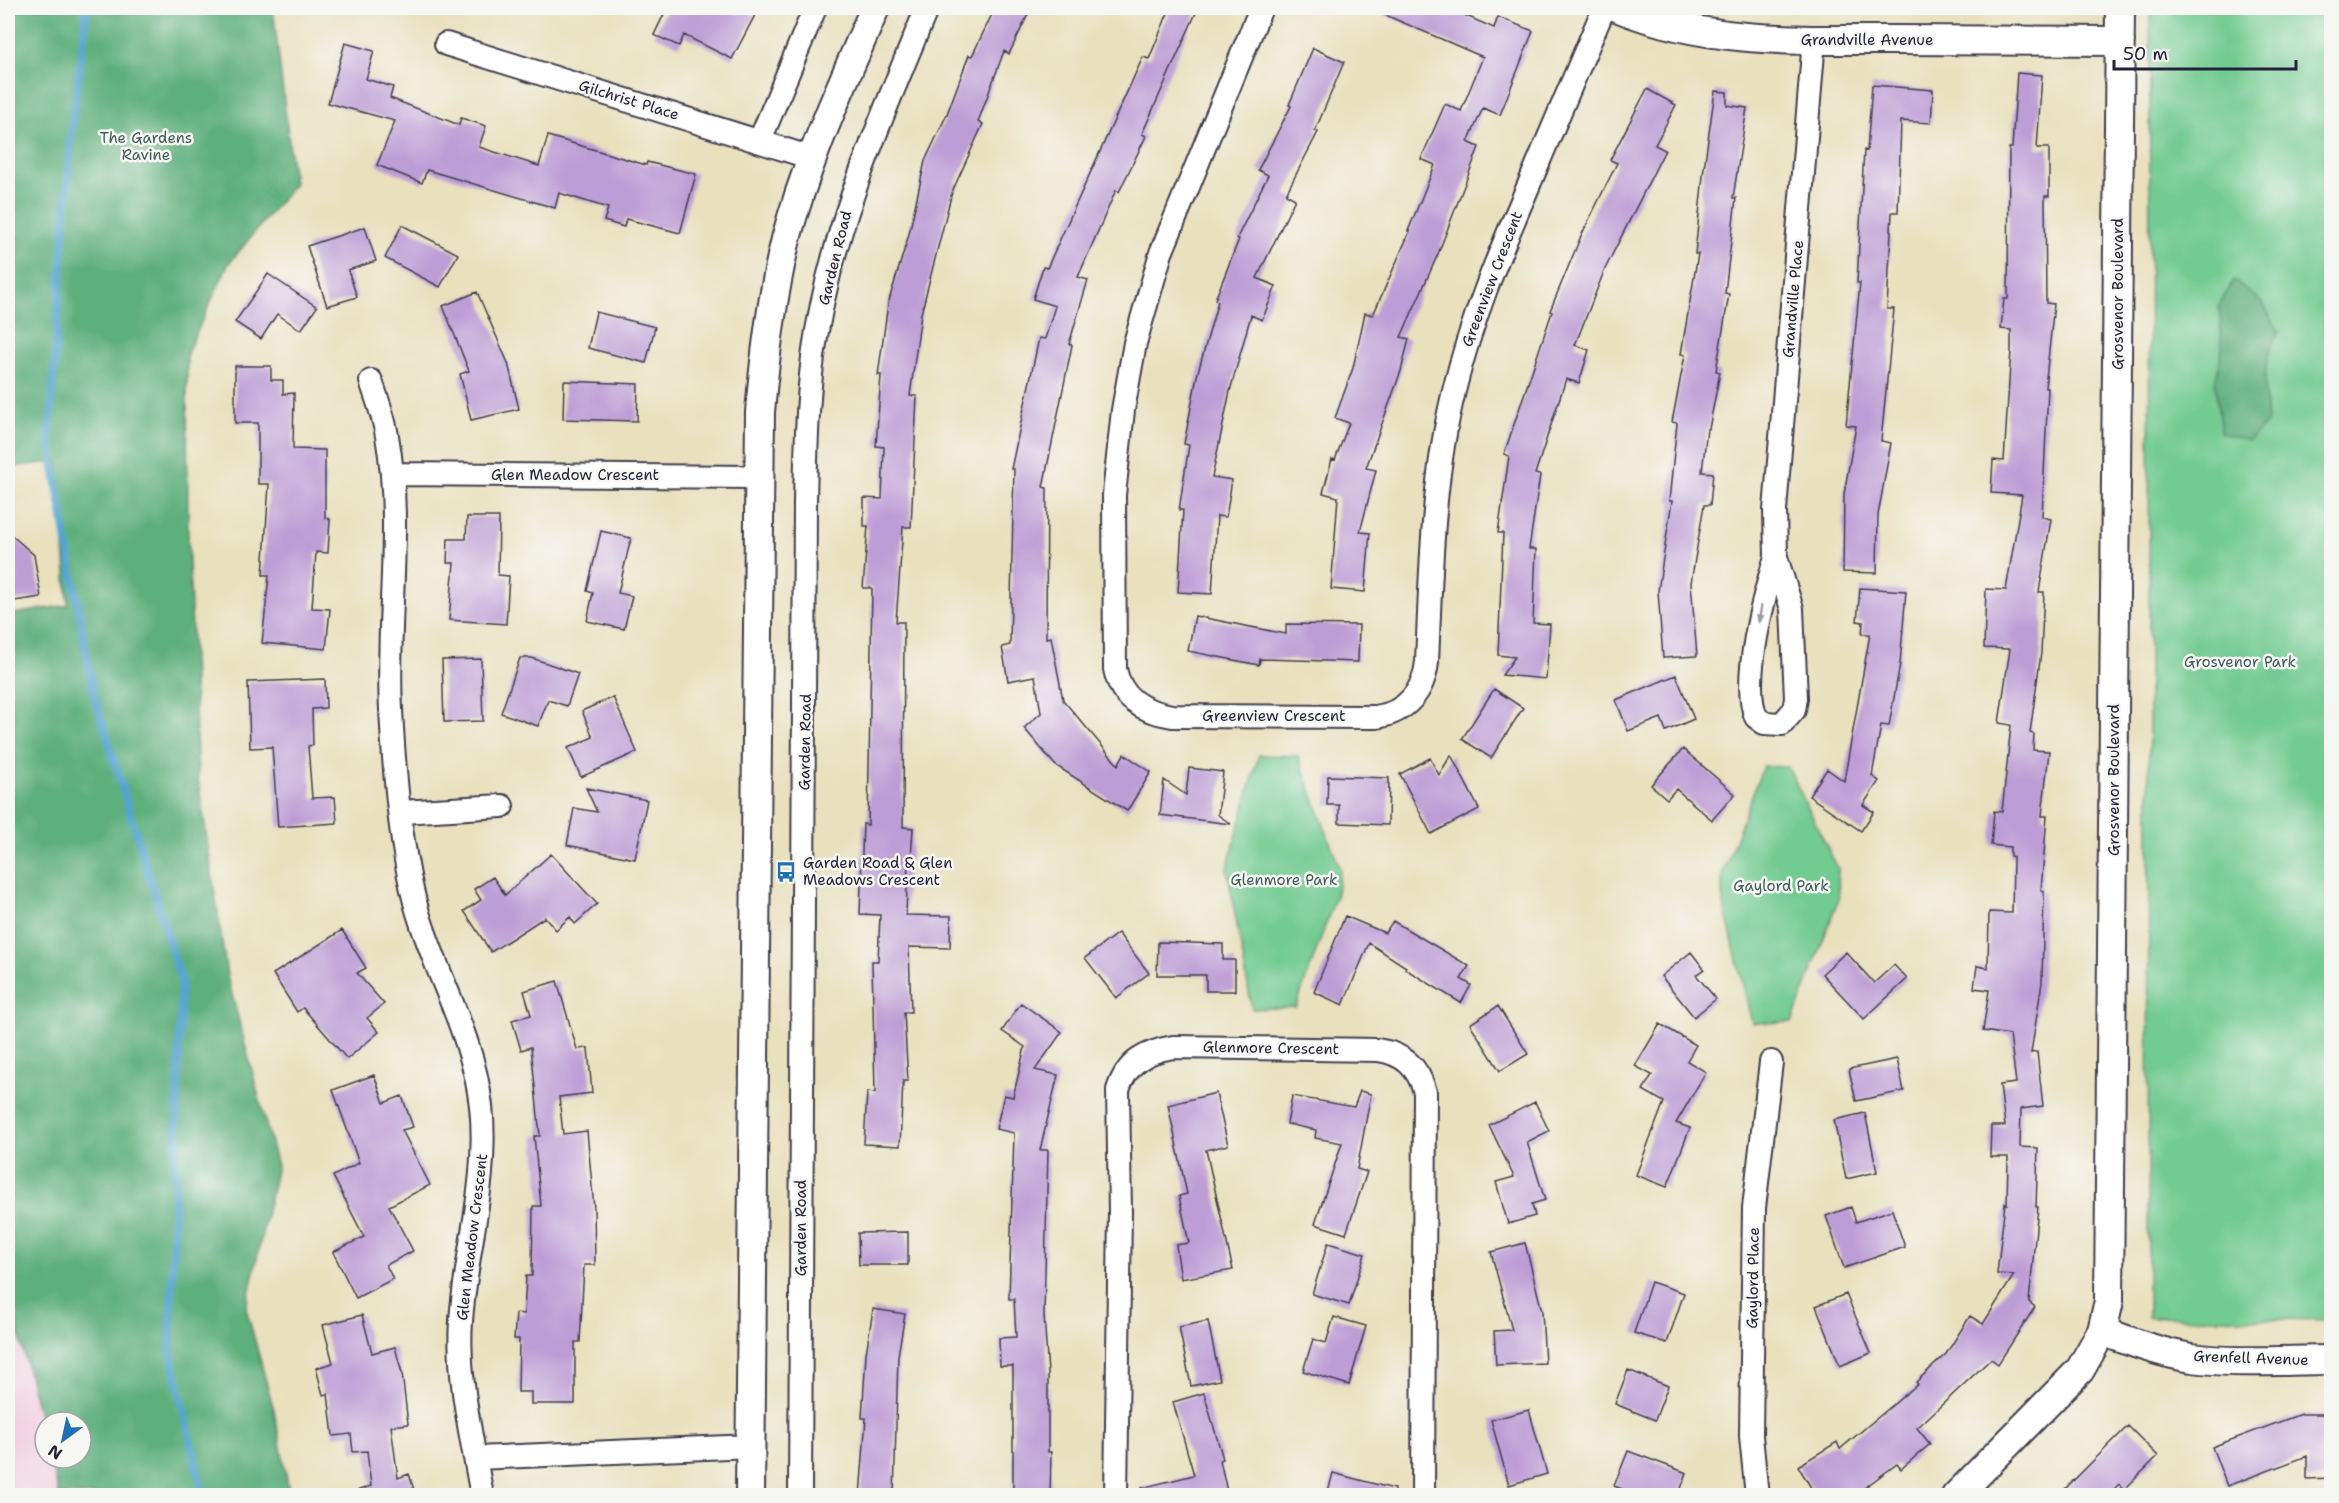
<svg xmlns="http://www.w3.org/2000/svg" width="2339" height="1503" font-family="'Shantell Sans',sans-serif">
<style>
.built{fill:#f2cfe1}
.green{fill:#72cb91;stroke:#4a7666;stroke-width:1.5}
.forest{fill:#5daf7b;stroke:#40685b;stroke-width:1.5}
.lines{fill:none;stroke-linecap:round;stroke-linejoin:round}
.stream{stroke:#52a4cd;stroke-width:8}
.building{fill:#bd9dd6}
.minor-casing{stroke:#403e4e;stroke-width:26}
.tertiary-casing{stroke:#403e4e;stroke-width:32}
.minor{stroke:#fff;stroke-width:22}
.tertiary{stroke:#fff;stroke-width:28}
.oneway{fill:#9c9ca7}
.labels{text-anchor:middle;stroke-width:5;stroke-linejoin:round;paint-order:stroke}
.street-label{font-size:15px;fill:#22223b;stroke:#f6f6f2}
.park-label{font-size:15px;fill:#3e5d59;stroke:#f6f6f2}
.poi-label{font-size:15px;fill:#22223b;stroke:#f6f6f2;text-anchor:start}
</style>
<rect width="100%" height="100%" fill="#f6f6f2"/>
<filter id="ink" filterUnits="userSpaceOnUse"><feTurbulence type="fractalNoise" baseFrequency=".0167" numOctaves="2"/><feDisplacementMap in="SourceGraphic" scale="12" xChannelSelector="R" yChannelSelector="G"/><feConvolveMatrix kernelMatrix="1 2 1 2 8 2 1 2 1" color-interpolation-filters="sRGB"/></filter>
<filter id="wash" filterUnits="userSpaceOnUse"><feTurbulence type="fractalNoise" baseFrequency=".008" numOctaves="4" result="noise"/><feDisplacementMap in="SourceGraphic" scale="24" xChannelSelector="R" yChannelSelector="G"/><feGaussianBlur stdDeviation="1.35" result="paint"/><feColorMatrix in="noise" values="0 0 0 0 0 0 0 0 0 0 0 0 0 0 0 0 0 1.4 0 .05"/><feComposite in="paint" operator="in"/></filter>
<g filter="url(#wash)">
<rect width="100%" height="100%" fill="#e9e0bd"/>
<path class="built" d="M8 1289 45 1440V1458H50L59 1495H8Z"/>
<path class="green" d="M2150 8H2331V1320L2148 1317Z
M1259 755 1298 756 1340 869 1337 893 1296 1007 1252 1009 1227 869Z
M1763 766 1788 767 1838 869 1839 898 1792 1022 1752 1023 1722 897V875Z"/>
<path class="forest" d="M8 8H273L294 184 228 265 187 353 188 533 198 778 227 975 277 1166 246 1308 274 1410 290 1495H59L50 1458H81V1422H45V1440L8 1289V615L68 605 58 461 8 468Z
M2234 280 2262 302 2279 332C2260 358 2265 391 2267 422L2248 441 2221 433 2215 385 2222 349 2219 305Z"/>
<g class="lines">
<path class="stream" d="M71 136 87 8
M71 137 49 438 93 691 181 981 170 1349 203 1496"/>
</g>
<g id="blocks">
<path class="building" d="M667 8H739L755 15 732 59 684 35 679 46 654 35Z
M995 8H1031L1009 54 1004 51 978 122 983 124 952 192 921 314 910 396H917L911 527H903L896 622H904L903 827 913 828 911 859H908L906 915 951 916 950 948 909 947 911 1012H904L908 1081H903L900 1146 864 1144 867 1092 875 1093 872 961H878L880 915 860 914 863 824 868 825 872 588H863L868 526H864V498L882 499 884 447 876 446 881 375H878L888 304 909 234 925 161 947 114 969 55 972 56Z
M1170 8H1183L1196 13 1142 134 1146 136 1119 192 1116 190 1078 277 1088 280 1069 344 1072 345 1043 487 1047 488 1046 638 1051 637 1063 700 1118 765 1124 754 1151 772 1127 811 1055 765 1024 728 1041 713 1035 676 1008 681 1002 647 1010 645 1014 469H1011L1039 338 1045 339 1055 306 1033 299 1043 267 1047 268 1143 57 1149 59Z
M1369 8H1448L1494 28 1498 17 1533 31 1500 115 1483 108 1468 142 1479 147 1438 254 1401 337 1409 339 1401 371 1366 468 1376 470 1360 532 1370 533 1365 592 1331 589 1338 497 1323 493 1332 459 1335 460 1349 423 1335 418 1353 368 1365 313 1373 315 1410 231H1408L1435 165 1421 159 1445 104 1461 111 1483 57Z
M345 43 374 51 366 79 393 87 390 98 459 125 461 118 486 126 479 147 539 166 548 136 646 165 647 162 696 174 680 233 626 219 624 227 604 221 608 208 559 193 555 208 427 170 422 183 377 165 395 121 328 103Z
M1313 48 1344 62 1315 131 1318 132 1286 194 1295 199 1257 278 1276 286 1262 320 1251 315 1230 391 1212 477 1232 480 1226 517 1217 516 1212 594 1178 592 1183 510H1179L1189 445 1184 444 1197 376 1218 301 1215 300 1239 239 1237 238 1268 175 1258 170 1291 106 1289 105Z
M2017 73 2042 75 2037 148H2049V196H2045L2046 303 2054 304 2045 388H2048L2042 517 2051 519 2039 592H2044L2041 653 2030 733 2034 734 2033 750 2049 751 2042 816H2047L2041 891H2044L2042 982 2031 1053 2037 1052 2043 1106 2021 1109 2020 1147 2038 1148 2036 1207H2038L2029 1302 2035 1307 1998 1364 1991 1359 1917 1428 1930 1444 1901 1469 1897 1464 1853 1496H1816L1798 1466 1837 1442 1840 1449 1918 1384 1916 1382 1946 1354 1970 1316 1983 1324 2014 1275 1997 1274 2005 1203 2007 1204 2008 1157H1990L1991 1126H2005L2000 1085 2016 1083 2010 1035 1983 1031 1989 990 1974 988 1977 966 1988 968 1989 912 2012 913 2013 857 2010 856V847L1991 845 1994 811 2002 812 2011 725 1999 723 2010 649 1984 648 1986 589 2006 590 2022 495 1991 493 1993 460 2004 461 2011 350V330L2001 329 2004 299H2008L2009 148H2012Z
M1872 85 1933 90 1931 123 1901 121 1898 212H1892L1887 309H1894L1881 441 1891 443 1878 515 1877 573 1843 572 1844 494 1856 426 1846 425 1860 283H1857L1864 150 1867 151Z
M1647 89 1676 105 1655 145 1665 150 1605 269 1575 345 1589 350 1579 383 1566 379 1535 474 1540 475 1529 549H1536L1533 623 1550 624 1546 679 1502 675 1515 657 1498 655 1503 533H1498L1509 456 1504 454 1552 312 1550 311 1581 236 1617 163 1610 160Z
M1715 91 1727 92V105L1747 108 1733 198H1736L1725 293 1729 294 1716 371 1720 372 1709 429H1707L1702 472 1713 473 1710 505H1704L1691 583 1697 656 1663 658 1658 591 1672 501H1669L1677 423 1672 422 1685 355 1681 354 1698 254H1695L1703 175Z
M402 225 458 254 440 287 385 258Z
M365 227 376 261 348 270 357 297 327 306 307 246Z
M268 274 317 307 301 330 277 314 261 339 235 322Z
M477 292 508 363 519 409 471 420 460 374 469 371 443 306Z
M596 312 655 327 646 363 588 348Z
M235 366H271V380H283V394L294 393 293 449 325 450V518L330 519 328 553 316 552 312 608 330 609 326 649 262 643 269 575H263L269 484H258V423H235Z
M564 381 638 384 637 421 563 419Z
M467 517H499L498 575 509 576 506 624 449 620 454 563H447L448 539H466Z
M601 531 631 538 618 593 632 596 624 629 587 621 593 593 587 591Z
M8 532 34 555 41 597 8 602Z
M1860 588 1906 591 1900 664 1889 726 1881 725 1872 776 1879 781 1863 805 1874 812 1861 831 1809 796 1827 769 1844 781 1870 634H1862L1863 622 1857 621Z
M1195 616 1286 634V624L1359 625 1358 662 1260 659 1259 665 1188 651Z
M520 658H532L578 674 567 706 548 700 538 726 501 713Z
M481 659 483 721 444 722 442 660Z
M1676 675 1694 719 1666 731 1661 718 1628 731 1616 700Z
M325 679 326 708 312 709 313 745 308 746 312 798 335 797 337 823 278 827 272 747 250 748 248 682Z
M1494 689 1523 708 1491 758 1462 739Z
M613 697 637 752 581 777 568 748 593 737 582 711Z
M1683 749 1735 794 1712 820 1676 789 1667 799 1651 785Z
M1451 755 1479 809 1431 834 1400 774 1430 758 1439 775Z
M1189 768 1223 772 1218 815 1231 824 1160 815 1164 780 1186 795Z
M1328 776 1389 778 1388 825 1339 823V805H1327Z
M586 788 647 800 635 859 567 845 574 808 597 812Z
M551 854 597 904 575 924 570 917 556 930 545 917 491 952 464 911 481 900 474 889 493 877 505 895Z
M1345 916 1385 933 1393 921 1469 966 1461 979 1471 985 1461 1003 1405 969 1406 967 1369 943 1343 1005 1314 992Z
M342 930 366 968 357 973 384 1004 367 1018 379 1032 347 1059 303 1008 297 1012 273 974Z
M1118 933 1149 973 1116 998 1085 958Z
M1158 942 1223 944V960H1235V991H1206V975H1157Z
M1691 952 1704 969 1696 975 1716 999 1694 1017 1661 976Z
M1846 952 1874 983 1894 965 1907 979 1864 1019 1822 974Z
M557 981 577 1049 588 1048 592 1093 559 1097 563 1134 587 1131 594 1208 595 1265H584L580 1342H575V1404H531V1392H518L519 1339H514L516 1313 524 1314 526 1276H532L533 1206H541L534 1136H540L531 1047 521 1050 512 1020 531 1015 524 991Z
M1021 1003 1062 1032 1035 1070 1058 1075 1040 1150H1048L1044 1315 1048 1373V1452H1051L1050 1496H1013V1366H1000L999 1338 1016 1337 1014 1299H1009L1014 1133 996 1129 1004 1095 1013 1097 1025 1047 1002 1031Z
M1498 1006 1528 1054 1500 1071 1470 1024Z
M1660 1024 1696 1045 1687 1061 1706 1072 1676 1123 1690 1128 1667 1187 1636 1175 1664 1102 1643 1090 1652 1075 1635 1066Z
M1897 1059 1904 1091 1856 1101 1849 1069Z
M374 1075 384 1103 402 1096 413 1127 402 1130 430 1185 389 1206 413 1251 386 1265 393 1279 356 1298 333 1252 364 1237 333 1176 359 1163 333 1090Z
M1360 1091 1371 1094 1357 1169 1367 1172 1346 1234 1315 1224 1342 1143 1315 1138 1316 1130 1287 1124 1292 1096 1354 1107Z
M1216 1093 1228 1145 1206 1150 1233 1270 1181 1279 1176 1245 1189 1243 1179 1196 1187 1194 1168 1105Z
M1535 1102 1549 1131 1527 1142 1545 1200 1532 1204 1535 1216 1508 1224 1496 1182 1514 1177 1489 1125Z
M1865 1113 1877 1172 1846 1179 1834 1120Z
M1851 1207 1856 1222 1892 1210 1905 1247 1844 1268 1826 1216Z
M908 1232V1265H859L858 1233Z
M1328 1243 1365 1254 1349 1305 1312 1294Z
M1525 1243 1542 1311 1545 1363 1496 1365 1494 1331 1512 1330 1491 1252Z
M1651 1282 1684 1293 1667 1343 1634 1333Z
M1846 1294 1871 1353 1840 1366 1816 1306Z
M873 1309 905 1314 898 1356 894 1496H860L866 1418H862L866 1354Z
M362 1315 372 1353 395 1347 402 1373 408 1424 391 1426 398 1478 409 1474 416 1496H356V1491L371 1486 367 1451 353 1452 351 1434 333 1436 328 1394 323 1395 316 1368 333 1363 323 1325Z
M1334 1317 1366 1326 1349 1385 1303 1371 1313 1339 1326 1343Z
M1208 1321 1220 1380 1191 1386 1179 1327Z
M1628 1370 1668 1386 1655 1420 1615 1404Z
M1204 1393 1223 1459 1220 1460 1228 1496H1141V1488L1194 1475 1173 1402Z
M1529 1410 1547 1474 1509 1485 1491 1420Z
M2301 1414H2329L2331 1478 2307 1479V1456L2227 1486 2212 1447Z
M2128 1426 2158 1456 2124 1490 2119 1484 2107 1496H2058Z
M1628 1451 1687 1473 1678 1496H1640L1614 1486Z
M1333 1473 1394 1489 1393 1496H1327Z"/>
</g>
</g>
<g filter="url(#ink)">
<use href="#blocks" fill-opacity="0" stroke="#403e4e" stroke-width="1.5"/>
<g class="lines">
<g class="minor-casing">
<path id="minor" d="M1261 8 1161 253 1135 343 1123 410 1114 495 1115 669C1121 699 1142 711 1172 716L1376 717C1406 713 1424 691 1427 662 1431 571 1432 480 1454 391 1471 320 1499 254 1528 187 1553 127 1579 67 1604 8
M446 44 812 158
M760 140 815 8
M371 381C377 399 384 417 387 436 403 525 386 618 391 709 394 770 400 847 416 906 435 974 473 1034 481 1106 489 1179 466 1249 461 1321 457 1379 472 1438 482 1496
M392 474 758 477
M1776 557C1764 595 1741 681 1756 717L1764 723 1782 724 1794 710 1796 698 1792 609 1776 557 1775 510 1814 40
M401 812 502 806
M475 1458 751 1446
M800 1496 805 503C806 454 807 405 813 357 829 234 880 121 927 8
M1116 1496 1120 1212 1118 1090C1127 1062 1145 1052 1173 1047L1378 1050C1404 1054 1418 1067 1425 1092L1423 1496
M1757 1496 1751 1436 1754 1208 1771 1062"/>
</g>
<g class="tertiary-casing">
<path id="tertiary" d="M1619 8C1708 44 1797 40 1892 40 1968 41 2044 41 2120 41
M2102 1331C2131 1342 2161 1353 2192 1358 2237 1364 2285 1360 2332 1360
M750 1496 760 412C765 353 772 296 786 239 807 159 843 83 875 8
M1956 1496 2080 1370 2102 1331 2109 1301 2120 8"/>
</g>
<use href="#minor" class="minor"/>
<use href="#tertiary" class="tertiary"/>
</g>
<defs><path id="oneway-solid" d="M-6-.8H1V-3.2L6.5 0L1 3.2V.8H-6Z" transform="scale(1.5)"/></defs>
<use class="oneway" href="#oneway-solid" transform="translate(1760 614) rotate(99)"/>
</g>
<defs>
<g id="bus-bare" transform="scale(1.62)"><path d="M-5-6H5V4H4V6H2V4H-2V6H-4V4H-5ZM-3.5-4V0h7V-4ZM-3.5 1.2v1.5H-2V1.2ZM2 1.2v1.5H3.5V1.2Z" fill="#1f6fb2" stroke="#f6f6f2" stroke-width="2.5" paint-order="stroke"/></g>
</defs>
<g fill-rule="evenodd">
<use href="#bus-bare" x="786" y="872"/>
</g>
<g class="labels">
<g class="street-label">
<text x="1867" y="45">Grandville Avenue</text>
<text transform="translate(629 100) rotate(17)" y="5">Gilchrist Place</text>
<text transform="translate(835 258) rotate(-76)" y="5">Garden Road</text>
<text transform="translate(1492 279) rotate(-69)" y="5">Greenview Crescent</text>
<text transform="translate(2118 294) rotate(-90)" y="5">Grosvenor Boulevard</text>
<text transform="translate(1793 299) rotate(-85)" y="5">Grandville Place</text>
<text x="575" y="480">Glen Meadow Crescent</text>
<text x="1274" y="721">Greenview Crescent</text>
<text transform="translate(805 742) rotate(-89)" y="5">Garden Road</text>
<text transform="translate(2114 780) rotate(-90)" y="5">Grosvenor Boulevard</text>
<text transform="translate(1271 1048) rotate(1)" y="5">Glenmore Crescent</text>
<text transform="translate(801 1228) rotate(-90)" y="5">Garden Road</text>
<text transform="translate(472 1237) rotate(-83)" y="5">Glen Meadow Crescent</text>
<text transform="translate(1753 1278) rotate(-89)" y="5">Gaylord Place</text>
<text transform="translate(2251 1358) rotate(2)" y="5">Grenfell Avenue</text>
</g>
<g class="park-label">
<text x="146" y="143">The Gardens<tspan x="146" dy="17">Ravine</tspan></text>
<text x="2240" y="667">Grosvenor Park</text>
<text x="1284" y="885">Glenmore Park</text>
<text x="1781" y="891">Gaylord Park</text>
</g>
<g class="poi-label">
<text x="803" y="868">Garden Road &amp; Glen<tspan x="803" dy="17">Meadows Crescent</tspan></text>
</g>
</g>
<rect width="2339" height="1503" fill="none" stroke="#f6f6f2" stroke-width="30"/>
<g transform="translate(63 1440) rotate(213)"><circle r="28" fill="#f6f6f2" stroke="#a1a1a9" stroke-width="1.5"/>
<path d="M0-4.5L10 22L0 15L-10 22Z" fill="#1f6fb2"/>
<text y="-9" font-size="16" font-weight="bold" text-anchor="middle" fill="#22223b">N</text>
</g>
<path d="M2114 60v9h182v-9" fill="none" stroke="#22223b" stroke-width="3"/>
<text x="2123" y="60" font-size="18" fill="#22223b" stroke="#f6f6f2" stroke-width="4.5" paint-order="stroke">50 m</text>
</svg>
